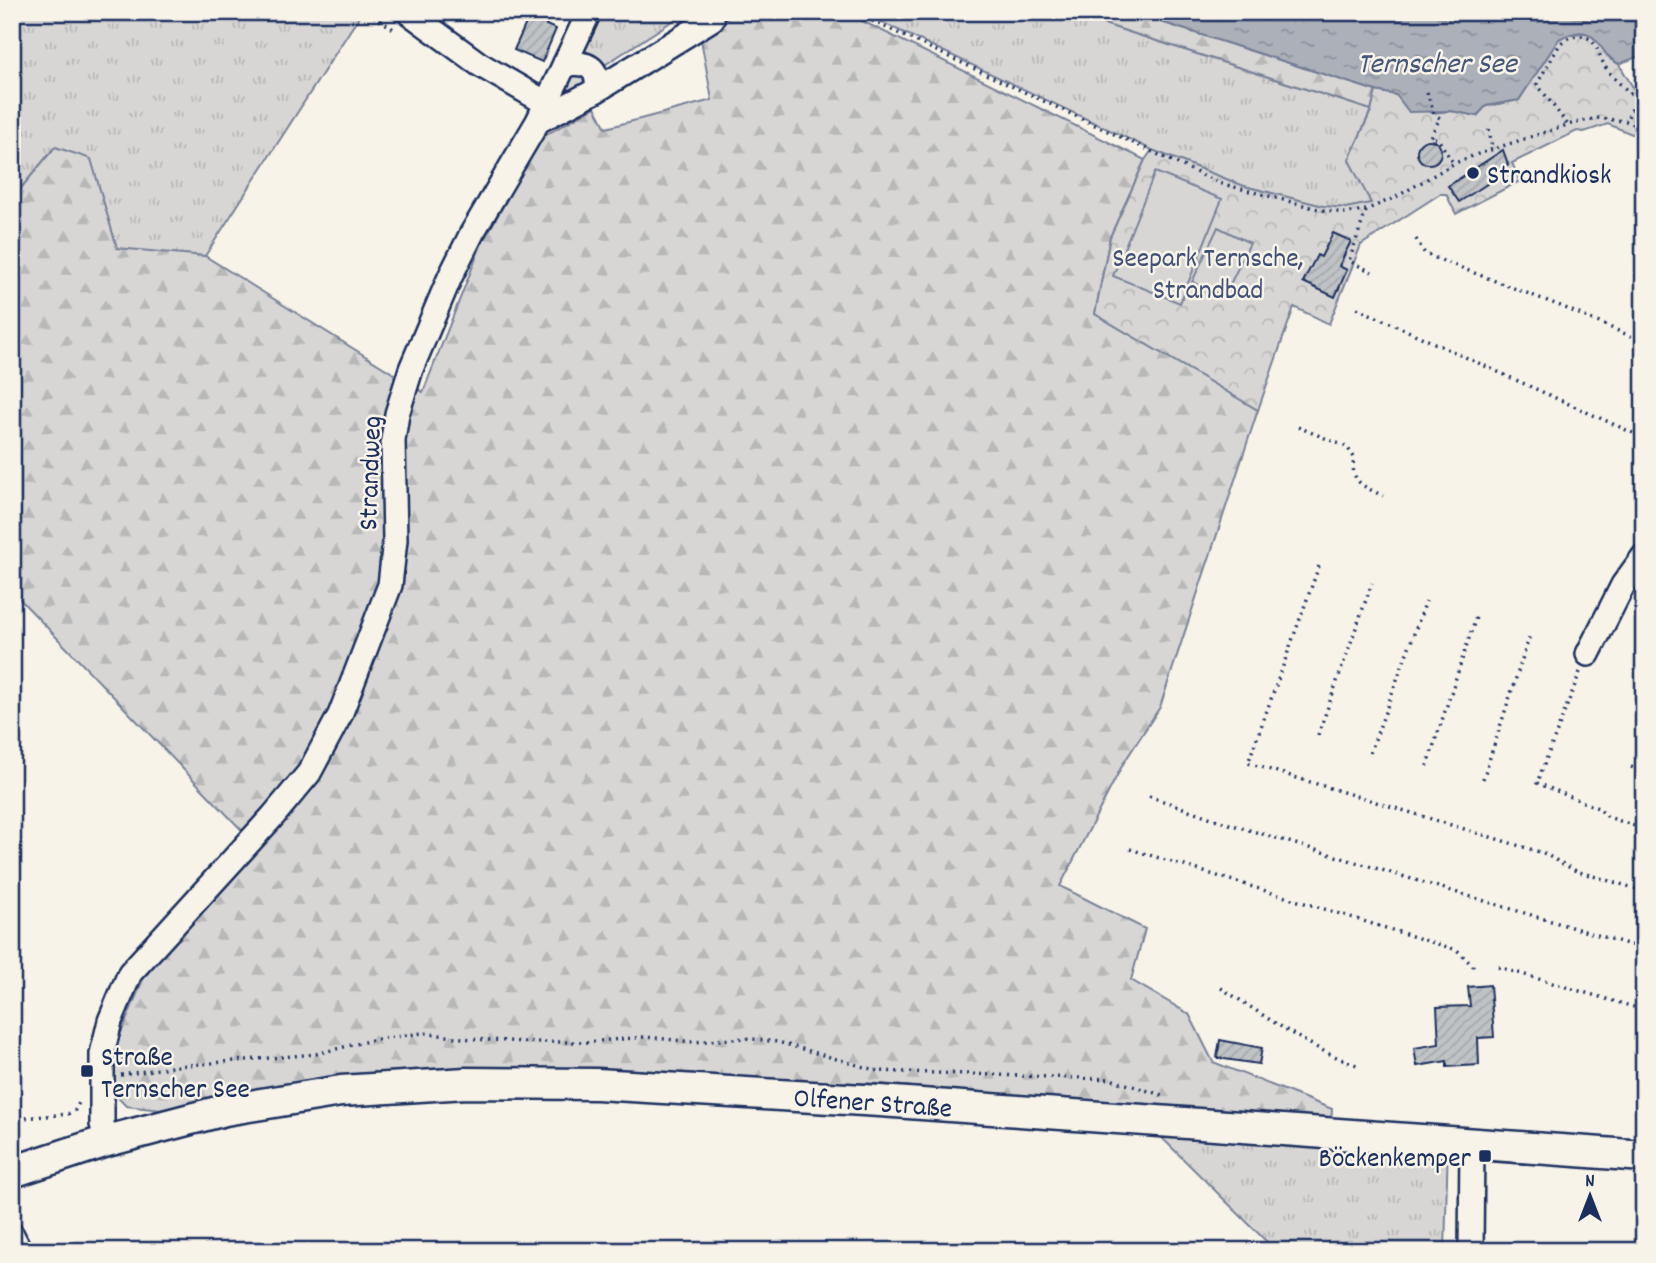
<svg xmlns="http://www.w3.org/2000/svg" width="1656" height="1263" font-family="Dekko,sans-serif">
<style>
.grass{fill:url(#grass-tufts);stroke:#798299;stroke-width:2}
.forest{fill:url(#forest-firs);stroke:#798299;stroke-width:2}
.park{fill:url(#park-crowns);stroke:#798299;stroke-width:2}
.garden{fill:#d7d6d4;stroke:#798299;stroke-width:2}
.water{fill:url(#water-ripples);stroke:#727c95;stroke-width:2}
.building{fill:url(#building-hatch);stroke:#1b2f5e;stroke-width:2}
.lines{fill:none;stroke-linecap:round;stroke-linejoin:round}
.minor-casing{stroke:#1b2f5e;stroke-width:28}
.major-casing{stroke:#1b2f5e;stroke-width:35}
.path{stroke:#1b2f5e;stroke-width:3.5;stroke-dasharray:2 5;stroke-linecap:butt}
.minor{stroke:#f7f3e8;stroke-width:23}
.major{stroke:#f7f3e8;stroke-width:30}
.poi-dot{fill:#1b2f5e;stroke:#f7f3e8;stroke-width:2.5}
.labels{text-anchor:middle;stroke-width:5;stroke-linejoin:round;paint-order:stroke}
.poi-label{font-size:28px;fill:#1b2f5e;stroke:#f7f3e8;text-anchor:start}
.park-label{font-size:28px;fill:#415076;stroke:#f7f3e8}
.street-label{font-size:28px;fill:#1b2f5e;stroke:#f7f3e8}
.water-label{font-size:30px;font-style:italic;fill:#465679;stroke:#f7f3e8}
</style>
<defs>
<pattern id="grass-tufts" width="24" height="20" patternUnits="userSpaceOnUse" patternTransform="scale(1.75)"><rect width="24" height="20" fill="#d7d6d4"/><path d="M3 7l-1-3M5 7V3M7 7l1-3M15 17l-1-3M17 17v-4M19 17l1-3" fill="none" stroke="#b8b8b8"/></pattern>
<pattern id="forest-firs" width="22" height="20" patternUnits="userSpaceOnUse" patternTransform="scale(1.75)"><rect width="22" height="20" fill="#d7d6d4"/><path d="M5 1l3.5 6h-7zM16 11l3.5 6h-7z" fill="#b8b8b8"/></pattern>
<pattern id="park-crowns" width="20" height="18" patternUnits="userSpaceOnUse" patternTransform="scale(1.75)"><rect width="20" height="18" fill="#d7d6d4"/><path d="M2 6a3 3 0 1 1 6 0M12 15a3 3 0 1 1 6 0" fill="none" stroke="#b8b8b8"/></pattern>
<pattern id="water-ripples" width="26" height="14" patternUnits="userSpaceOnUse" patternTransform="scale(1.75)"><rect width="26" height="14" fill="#acb0b9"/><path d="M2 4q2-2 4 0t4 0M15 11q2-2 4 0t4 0" fill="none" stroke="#8b909a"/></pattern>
<pattern id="building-hatch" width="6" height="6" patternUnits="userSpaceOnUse" patternTransform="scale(1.75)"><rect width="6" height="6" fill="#c0c3c5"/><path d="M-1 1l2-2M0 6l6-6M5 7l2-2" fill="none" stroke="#a4a8ac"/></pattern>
</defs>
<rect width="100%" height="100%" fill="#f7f3e8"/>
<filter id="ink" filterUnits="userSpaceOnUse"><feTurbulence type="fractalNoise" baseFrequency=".0143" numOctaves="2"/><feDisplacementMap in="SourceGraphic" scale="14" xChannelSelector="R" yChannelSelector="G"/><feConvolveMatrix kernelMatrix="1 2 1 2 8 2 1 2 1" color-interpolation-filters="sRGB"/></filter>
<g filter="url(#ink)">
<path class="grass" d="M12 12H362L205 256 117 249 91 160 55 147 12 199Z
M595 12H686L591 74 594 86 554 104Z
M860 12H1067L1371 110 1349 160 1372 203 1346 208 1323 206 1244 186 1152 150Z
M1145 1121 1448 1142 1445 1251H1276Z"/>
<path class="forest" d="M739 12H844L1145 160 1110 237 1095 314 1258 410 1160 707 1123 764 1060 886 1145 929 1131 980 1189 1014 1213 1062 1332 1109 1331 1127 881 1084 598 1073 338 1078 276 1085 161 1110 126 1106 109 1088 110 1060 146 972 257 846 12 591V199L55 147 91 159 117 248 205 256 423 392 482 243 542 137 595 107 606 128 712 100 700 34Z
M1067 12H1130L1376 91 1371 110Z"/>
<path class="park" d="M1588 33 1596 38 1611 60 1619 64 1637 94 1644 111V139L1608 124 1584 132 1577 131 1512 163 1520 181 1456 214 1446 194H1440L1361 245 1329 324 1294 307 1258 410 1095 314 1110 237 1145 160 1152 150 1244 186 1323 206 1346 208 1371 203 1349 160 1371 111 1376 91 1396 95 1432 113 1451 111 1477 116 1486 106 1519 100 1559 38 1568 34Z"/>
<path class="garden" d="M1155 172 1222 199 1180 303 1113 276Z
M1218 227 1250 243 1224 297 1192 282Z"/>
<path class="water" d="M1130 12H1644V57H1637L1619 64C1594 52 1600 18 1559 39L1519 100 1486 106 1477 116 1451 111 1409 112 1396 95 1376 91Z"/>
<path class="building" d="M531 12H552L546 25 556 29 542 62 514 50Z
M1417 152a12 12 0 1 1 24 0a12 12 0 1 1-24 0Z
M1503 150 1508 164 1488 178 1490 182 1459 202 1448 186Z
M1333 233 1351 241 1339 266 1347 270 1335 297 1303 282 1317 255 1321 257Z
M1490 985 1494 1037 1478 1038 1479 1065 1447 1067V1061L1417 1066 1414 1048 1439 1044 1437 1007 1470 1006 1468 987Z
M1220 1040 1262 1048 1259 1064 1217 1058Z"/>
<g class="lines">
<g class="minor-casing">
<path id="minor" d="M408 12 479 64 546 103
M565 63C586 63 599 65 597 90
M538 121 597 90 712 19 708 12
M1588 654 1623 585 1644 556
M107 1141 102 1124V1054L110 1021 130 973 273 816 309 773 340 715 390 585 395 540 393 440 397 414 411 369 450 277 472 233 538 121 589 12
M12 1235 20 1251
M1471 1251 1472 1144"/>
</g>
<g class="major-casing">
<path id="major" d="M12 1172 107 1141 225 1110 341 1091 466 1083 597 1084 880 1101 1644 1156"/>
</g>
<path class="path" d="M368 12 395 30
M853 12 1219 183 1322 210 1345 213 1366 210 1394 198 1453 164 1472 156 1567 125 1597 118 1626 121 1644 128
M1427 92 1434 114 1440 118 1430 137 1438 139 1453 163
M1567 124 1537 84 1560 44C1566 38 1572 36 1580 36 1597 36 1598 56 1606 68 1614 80 1627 90 1637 99L1626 121
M1489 129 1492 148
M1366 211 1349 261 1372 272
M1416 239 1425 254 1558 305 1644 342
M1357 308 1644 438
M1298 427 1347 447 1354 457C1350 483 1362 485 1383 496
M1319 566 1248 763 1543 853 1576 871 1644 891
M1580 672 1537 783 1598 808 1608 817 1644 829
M1318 735 1372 583
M1370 753 1426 601
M1427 766 1476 617
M1631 767 1644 772
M1483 779 1530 635
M1149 796 1226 823 1644 949
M1130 849 1457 950 1475 968
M1498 967 1644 1010
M1221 988C1266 1016 1310 1050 1360 1066
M121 1075 177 1066 316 1054 372 1040 423 1033 471 1039 525 1042H587L645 1037 694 1042 745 1038 778 1042 878 1071 1110 1079 1165 1096
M12 1119 68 1114 75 1110 80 1101"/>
<use href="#minor" class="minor"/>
<use href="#major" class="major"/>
</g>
</g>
<g class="poi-dot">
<circle cx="1473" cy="173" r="7"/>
<rect x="80" y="1064" width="14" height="14" rx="3.5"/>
<rect x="1478" y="1149" width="14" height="14" rx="3.5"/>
</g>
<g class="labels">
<g class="poi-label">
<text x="1487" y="183">Strandkiosk</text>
<text x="101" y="1065">Straße<tspan x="101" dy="32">Ternscher See</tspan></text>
<text x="1471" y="1166" text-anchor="end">Böckenkemper</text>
</g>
<g class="park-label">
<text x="1208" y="266">Seepark Ternsche,<tspan x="1208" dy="32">Strandbad</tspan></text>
</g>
<g class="street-label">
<text transform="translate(368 473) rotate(-88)" y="10">Strandweg</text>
<text transform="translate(873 1101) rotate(4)" y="10">Olfener Straße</text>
</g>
<g class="water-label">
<text x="1437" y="72">Ternscher See</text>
</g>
</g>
<rect width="1656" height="1263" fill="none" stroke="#f7f3e8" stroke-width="42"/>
<rect x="21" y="21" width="1614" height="1221" fill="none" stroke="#1b2f5e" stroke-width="2.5" filter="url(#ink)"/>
<g transform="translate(1590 1196)" stroke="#f7f3e8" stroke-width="5" paint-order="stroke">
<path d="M0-5L12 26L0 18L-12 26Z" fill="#1b2f5e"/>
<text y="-10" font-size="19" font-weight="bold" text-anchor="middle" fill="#1b2f5e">N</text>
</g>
</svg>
